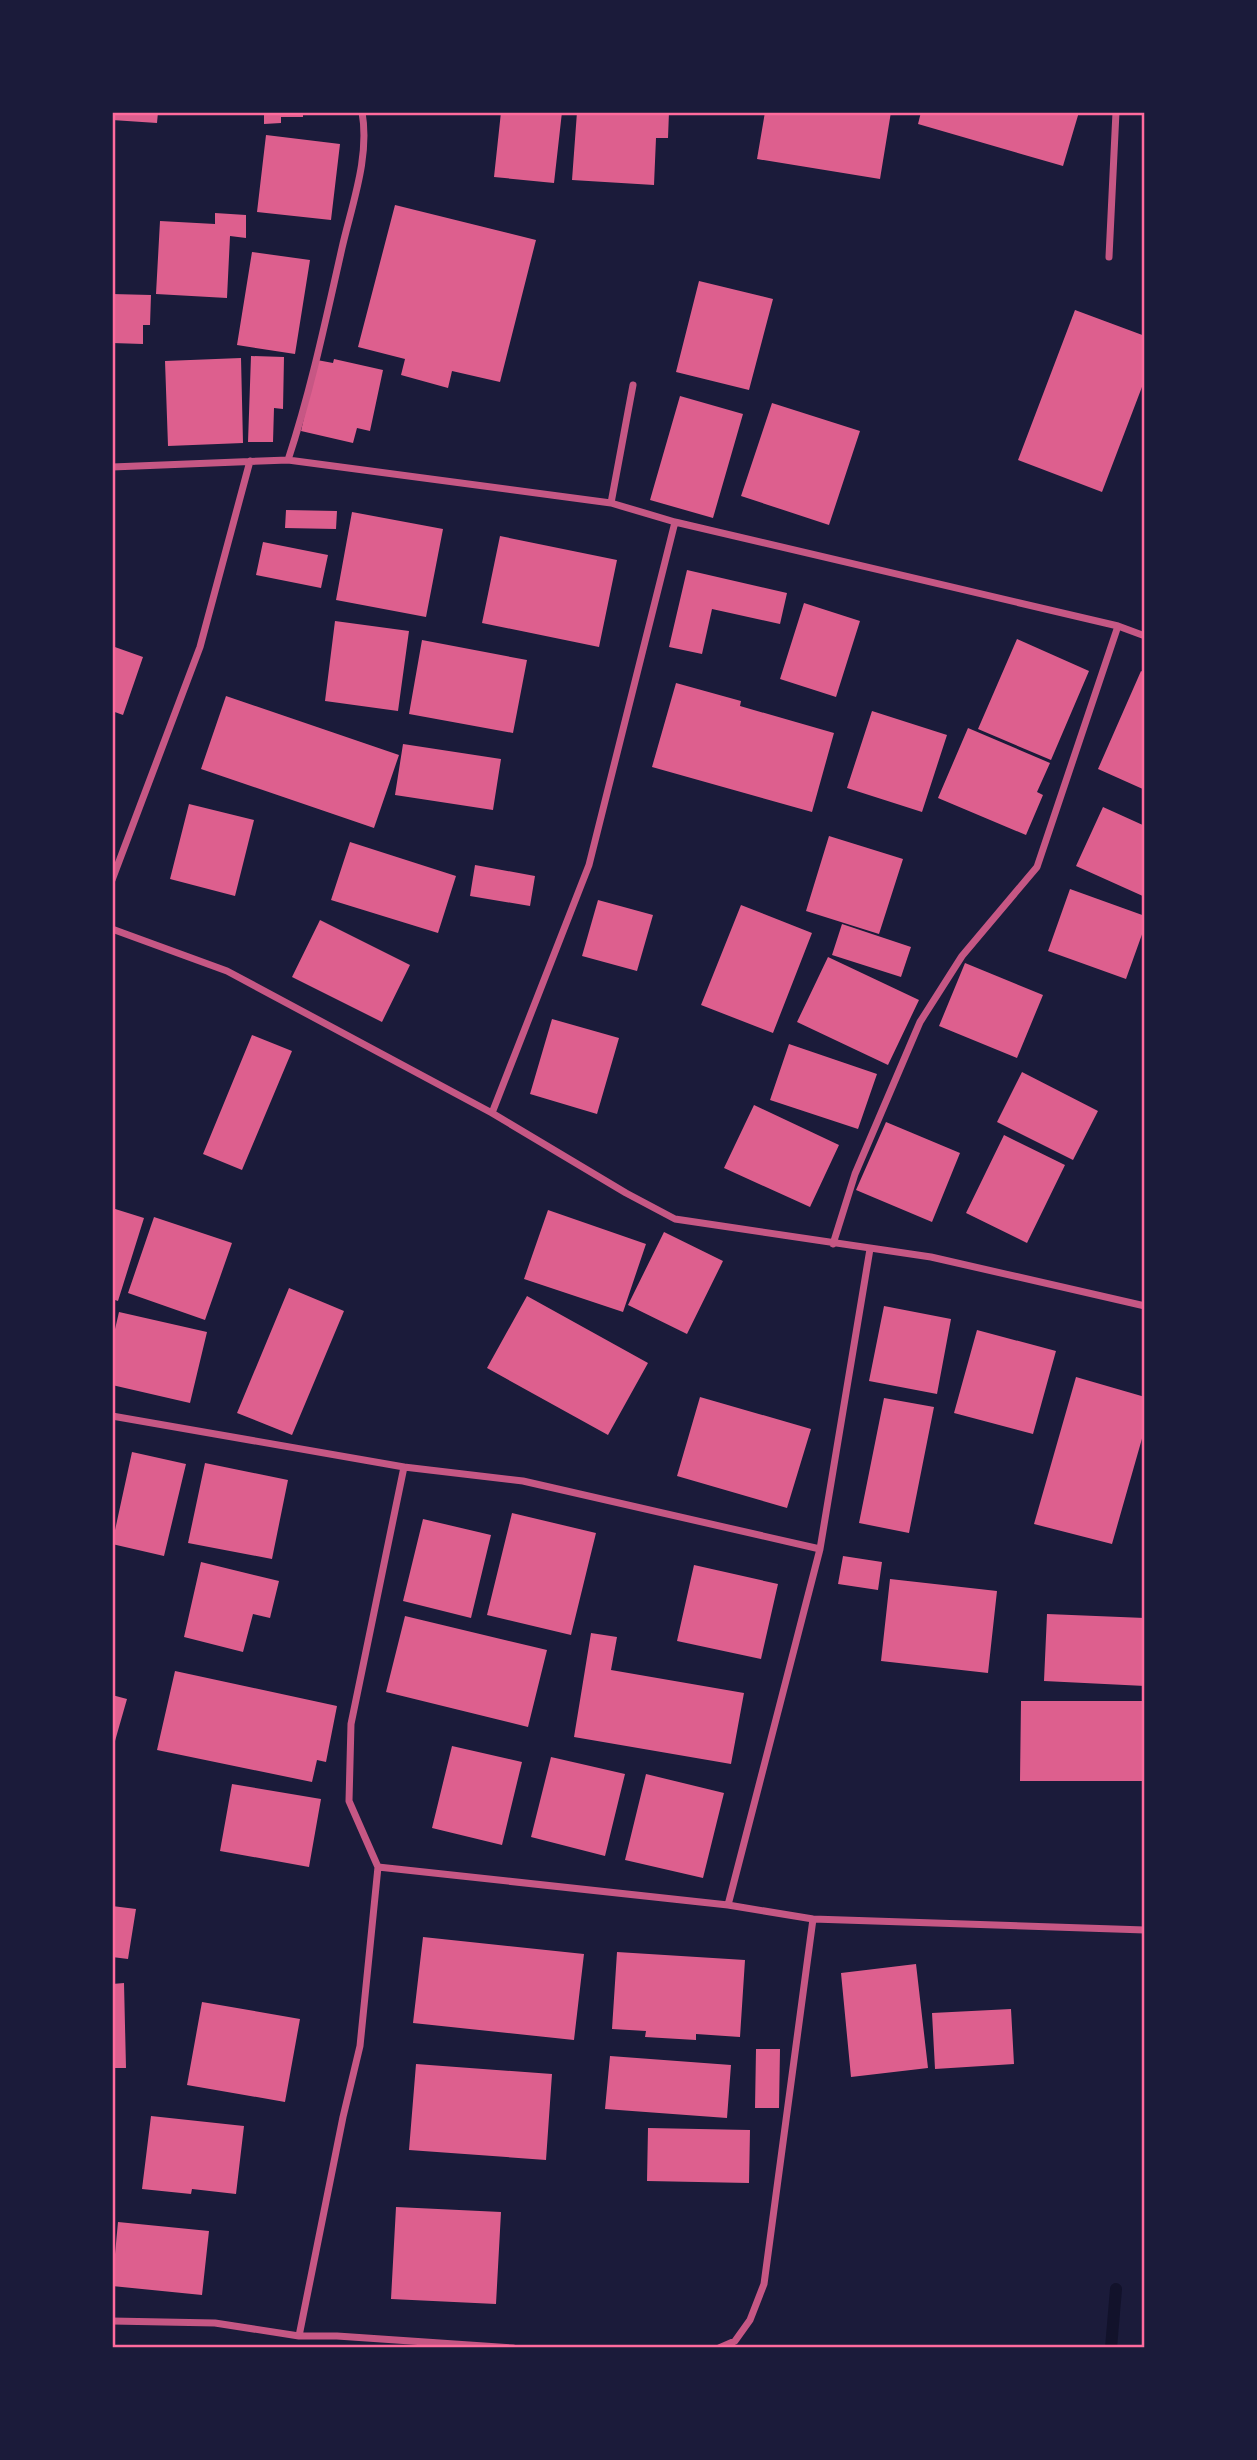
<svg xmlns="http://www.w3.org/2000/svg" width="1257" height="2460" font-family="'Space Grotesk',sans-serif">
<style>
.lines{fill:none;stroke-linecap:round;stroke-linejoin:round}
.stream{stroke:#12122b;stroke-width:12}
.building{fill:#dd5f8e}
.minor{stroke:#c65784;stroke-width:7}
.neatline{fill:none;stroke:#ff6b9d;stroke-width:2.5}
</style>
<rect width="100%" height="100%" fill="#1b1b3a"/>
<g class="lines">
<path class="stream" d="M1111 2348 1116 2289"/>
</g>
<path class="building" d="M112 112H158L157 123 112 120Z
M264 112H303V117H281V123L264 124Z
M501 112H562L554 183 494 177Z
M577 112H669L668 138H656L654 185 572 180Z
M765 112H891L880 179 757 159Z
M921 112H1079L1063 166 918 124Z
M266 135 340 144 331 220 257 212Z
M395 205 536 240 500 382 452 371 448 388 401 375 405 359 358 347Z
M215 213 246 215V238L230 236 227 298 156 294 160 221 215 224Z
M252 252 310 260 295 354 237 345Z
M699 281 773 299 749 390 676 372Z
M112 294 151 295 150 325H143V344L112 343Z
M1075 310 1145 336V379L1102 492 1018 460Z
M251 356 284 357 283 409 274 408 273 442H248Z
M241 358 243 443 168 446 165 361Z
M334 359 383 370 370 431 357 428 353 443 301 431 317 360 333 363Z
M680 396 743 414 713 518 650 500Z
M772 403 860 431 829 525 741 496Z
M286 510 337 511 336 529 285 528Z
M352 512 443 529 426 617 336 600Z
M500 536 617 560 599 647 482 623Z
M263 542 328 555 321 588 256 575Z
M687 570 787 593 780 624 712 609 702 654 669 647Z
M804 603 860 621 836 697 780 679Z
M335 621 409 631 398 711 325 701Z
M1017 639 1089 671 1051 760 978 729Z
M422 640 527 660 513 733 409 714Z
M112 646 143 657 123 715 112 711Z
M1141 671 1145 673V790L1098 769Z
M676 683 741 701 740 706 834 733 812 812 652 767Z
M226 696 399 755 374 828 201 769Z
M872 711 947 735 922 812 847 788Z
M968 728 1050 763 1037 792 1043 795 1026 835 938 798Z
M403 744 501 759 493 810 395 795Z
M189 804 254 820 235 896 170 879Z
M1103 807 1145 826V897L1076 866Z
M829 836 903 859 879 934 806 911Z
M350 842 456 876 438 933 331 900Z
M475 865 535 876 530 906 470 896Z
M1070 889 1145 916V926L1126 979 1048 951Z
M598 900 653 915 637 971 582 956Z
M741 905 812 933 773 1033 701 1005Z
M320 920 410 965 382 1022 292 977Z
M842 924 911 947 901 977 832 955Z
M828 957 919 1000 888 1065 797 1022Z
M965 963 1043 995 1017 1058 939 1026Z
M552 1019 619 1038 597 1114 530 1094Z
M252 1035 292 1051 242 1170 203 1154Z
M789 1044 877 1074 858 1129 770 1100Z
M1022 1072 1098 1111 1073 1160 997 1122Z
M754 1105 839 1145 810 1207 724 1168Z
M886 1122 960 1153 932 1222 856 1190Z
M1004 1135 1065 1165 1027 1243 966 1213Z
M112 1208 144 1218 118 1301 112 1299Z
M548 1210 646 1244 623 1312 524 1279Z
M154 1217 232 1243 205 1320 128 1293Z
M664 1232 723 1261 687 1334 628 1305Z
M289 1288 344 1311 292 1435 237 1413Z
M527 1296 648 1363 608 1435 487 1368Z
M884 1306 951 1319 937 1394 869 1381Z
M119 1312 207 1332 190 1403 112 1385V1342Z
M977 1330 1056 1351 1033 1434 954 1413Z
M1076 1377 1145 1397V1428L1112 1544 1034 1524Z
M700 1397 811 1429 787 1508 677 1476Z
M884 1398 934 1407 909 1533 859 1523Z
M132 1452 186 1464 164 1556 112 1544Z
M205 1463 288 1480 272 1559 188 1543Z
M512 1513 596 1533 571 1635 487 1615Z
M423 1519 491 1535 471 1618 403 1601Z
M843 1556 882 1562 878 1590 838 1584Z
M201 1562 279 1581 270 1618 253 1614 243 1652 184 1637Z
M694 1565 778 1584 761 1659 677 1641Z
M890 1579 997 1591 988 1673 881 1661Z
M1047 1614 1145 1618V1686L1044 1681Z
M405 1616 547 1650 528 1727 386 1692Z
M591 1633 617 1637 611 1670 744 1693 731 1764 574 1737Z
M175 1671 337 1706 326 1762 317 1760 312 1782 157 1750Z
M112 1695 127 1699 113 1748H112Z
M1021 1701H1145V1781H1020Z
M452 1746 522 1762 502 1845 432 1828Z
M551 1757 625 1774 605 1856 531 1837Z
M646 1774 724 1793 703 1878 625 1860Z
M232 1784 321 1799 309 1867 220 1851Z
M112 1906 136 1909 128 1959 112 1957Z
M423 1937 584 1954 574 2040 413 2023Z
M617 1952 745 1960 740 2037 696 2034V2040L645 2037 646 2031 612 2029Z
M916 1964 928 2068 851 2077 841 1973Z
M124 1983 126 2068H112V1984Z
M202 2002 300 2019 285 2102 187 2085Z
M1011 2009 1014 2064 935 2069 932 2013Z
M756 2049H780L779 2108H755Z
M610 2056 731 2065 727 2118 605 2109Z
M416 2064 552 2074 546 2160 409 2150Z
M151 2116 244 2126 236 2194 192 2189 191 2194 142 2189Z
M648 2128 750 2130 749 2183 647 2181Z
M396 2207 501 2212 496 2304 391 2299Z
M118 2222 209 2231 202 2295 112 2286Z"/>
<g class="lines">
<path class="minor" d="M1109 257 1116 112
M288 460C311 390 326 319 342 248 352 204 370 157 362 112
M112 467 288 460 611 503 675 522 1118 626 1145 636
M611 503 633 385
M112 880 200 647 250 461
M112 929 227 971 492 1113 626 1193 675 1219 931 1257 1145 1306
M492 1113 589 865 675 522
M833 1244 855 1174 920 1022 962 956 1037 867 1118 626
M112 1416 404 1467 523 1481 820 1549
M378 1867 728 1905 813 1919 1145 1930
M728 1905 820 1549 870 1249
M112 2321 215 2323 299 2336 343 2117 360 2046 378 1867 349 1801 351 1724 404 1467
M299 2336H337L513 2348
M719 2348 735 2341 750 2320 764 2284 813 1919"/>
</g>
<rect width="1257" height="2460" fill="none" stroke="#1b1b3a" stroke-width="228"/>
<rect x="114" y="114" width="1029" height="2232" class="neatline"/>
</svg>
